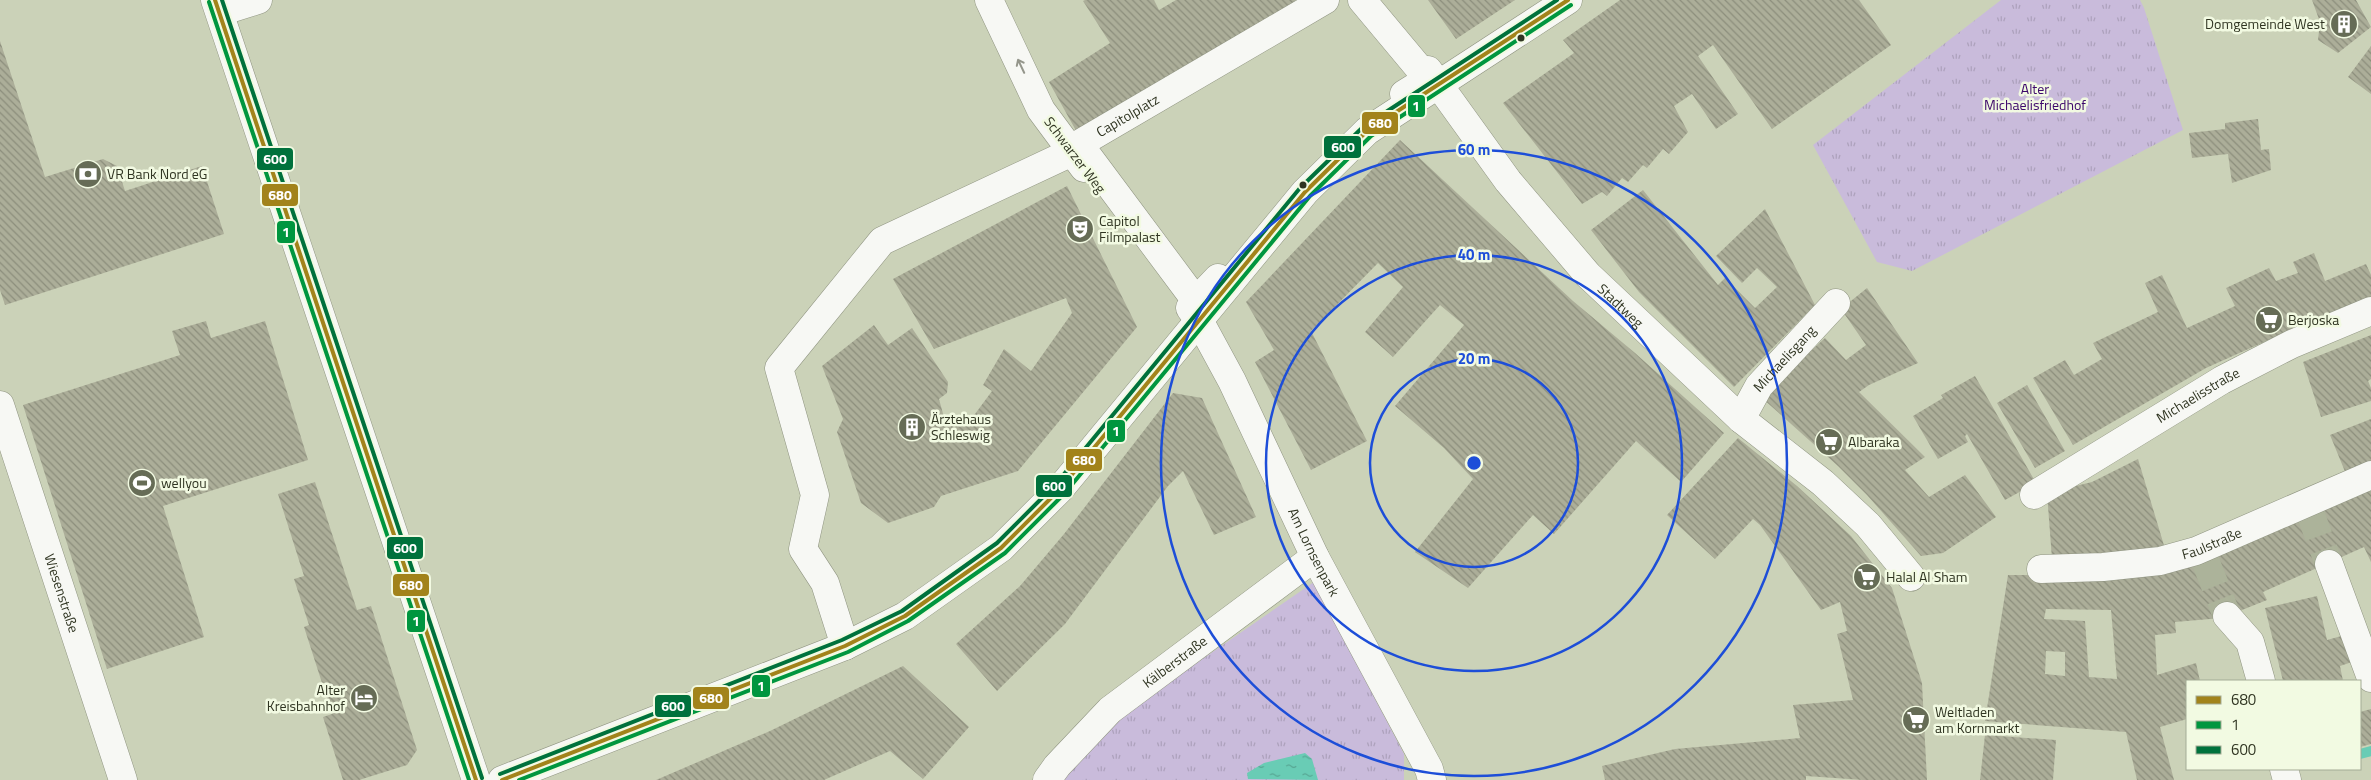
<svg xmlns="http://www.w3.org/2000/svg" width="2371" height="780" font-family="'Titillium Web',sans-serif">
<style>
.park{fill:url(#park-tufts)}
.water{fill:url(#water-ripples)}
.lines{fill:none;stroke-linecap:round;stroke-linejoin:round}
.stream{stroke:#69ccb5;stroke-width:10}
.building{fill:url(#building-back-hatch);fill-rule:evenodd}
.minor-tunnel{stroke:#acb39a;stroke-width:28;stroke-dasharray:28 14;stroke-linecap:butt}
.minor-casing{stroke:#909582;stroke-width:29}
.minor{stroke:#f7f8f4;stroke-width:28}
.bus-1-casing{stroke:#f2fae2;stroke-width:8}
.bus-2-casing{stroke:#f2fae2;stroke-width:8}
.bus-3-casing{stroke:#f2fae2;stroke-width:8}
.bus-1{stroke:#a2831b;stroke-width:4}
.bus-2{stroke:#00963f;stroke-width:4}
.bus-3{stroke:#00713c;stroke-width:4}
.oneway{stroke:#94968b}
.ring{fill:none;stroke:#1d4ed8;stroke-width:2.5}
.bus-dot{fill:#303522;stroke:#f2fae2;stroke-width:2}
.labels{text-anchor:middle;stroke-width:5;stroke-linejoin:round;paint-order:stroke}
.poi-label{font-size:14px;fill:#303522;stroke:#f2fae2;text-anchor:start}
.park-label{font-size:14px;fill:#3c076a;stroke:#f2fae2}
.street-label{font-size:14px;fill:#303522;stroke:#f2fae2}
.centre{fill:#1d4ed8;stroke:#f2fae2;stroke-width:2.5}
.ring-label{font-size:15px;text-anchor:middle;font-weight:bold;fill:#1d4ed8;stroke:#f2fae2;stroke-width:5;stroke-linejoin:round;paint-order:stroke}
.line-badge{stroke:#f2fae2;stroke-width:2}
.badge-label{font-size:14px;text-anchor:middle;font-weight:bold;fill:#fff}
</style>
<defs>
<pattern id="park-tufts" width="24" height="20" patternUnits="userSpaceOnUse" patternTransform="scale(1.25)"><rect width="24" height="20" fill="#c9bbdb"/><path d="M3 7l-1-3M5 7V3M7 7l1-3M15 17l-1-3M17 17v-4M19 17l1-3" fill="none" stroke="#ada1bc"/></pattern>
<pattern id="water-ripples" width="26" height="14" patternUnits="userSpaceOnUse" patternTransform="scale(1.25)"><rect width="26" height="14" fill="#69ccb5"/><path d="M2 4q2-2 4 0t4 0M15 11q2-2 4 0t4 0" fill="none" stroke="#57a693"/></pattern>
<pattern id="building-back-hatch" width="6" height="6" patternUnits="userSpaceOnUse" patternTransform="scale(1.25)"><rect width="6" height="6" fill="#acae99"/><path d="M-1 5l2 2M0 0l6 6M5-1l2 2" fill="none" stroke="#8c8e7c"/></pattern>
</defs>
<rect width="100%" height="100%" fill="#cbd2b8"/>
<path class="park" d="M2001 0H2140L2144 8 2183 130 1912 271 1877 262 1813 145Z
M1314 582 1404 754V780H1062L1114 720Z"/>
<path class="water" d="M1305 753 1312 759 1318 780 1248 779 1247 773 1264 763Z"/>
<g class="lines">
<path class="stream" d="M2360 754 2371 751"/>
</g>
<path class="building" d="M1085 0H1154L1159 10 1176 0H1295L1301 11 1079 136 1049 82 1110 43 1083 1Z
M1428 0H1515L1456 39Z
M1620 0H1859L1891 45 1772 129 1713 45 1698 56 1738 114 1716 129 1692 94 1674 106 1688 132 1669 154 1663 149 1647 168 1643 165 1628 182 1622 178 1607 196 1602 192 1582 204 1503 103 1574 53 1563 40Z
M2312 0H2356L2371 27 2338 53 2318 40 2320 22Z
M0 41 45 177 103 159 117 166 125 191 202 166 224 234 5 305 0 290Z
M2371 46V94L2348 77Z
M2258 119 2261 150 2269 149 2271 170 2232 183 2228 154 2192 158 2189 133 2225 129V123Z
M1400 140 1573 301 1635 353 1724 433 1681 482 1636 441 1554 534 1533 515 1468 588 1415 552 1473 479 1444 448 1395 406 1464 325 1440 305 1393 357 1365 332 1403 287 1378 263 1311 331 1367 441 1311 470 1255 362 1274 350 1246 302Z
M1067 186 1137 327 1018 471 941 496 934 507 888 523 861 503 837 432 843 419 822 366 874 325 888 345 912 328 948 382 947 393 939 399 945 421 975 414 992 391 983 385 1004 349 1031 371 1072 313 1066 298 934 349 893 279Z
M1643 190 1718 285 1725 278 1755 308 1777 287 1757 268 1742 283 1716 256 1765 209 1815 305 1734 387 1639 292 1591 230Z
M2314 253 2325 281 2366 264 2371 275V299L2295 328 2206 368 2073 445 2033 378 2065 360 2074 375 2102 359 2093 343 2158 312 2145 283 2162 275 2187 328 2235 306 2226 288 2269 268 2276 281 2298 273 2293 262Z
M1867 288 1918 363 1869 385 1859 392 1925 457 1905 470 1929 497 1965 475 1996 517 1943 553 1921 556 1867 495 1838 466 1761 397 1825 338 1846 360 1866 345 1841 309Z
M206 321 211 338 265 321 308 460 163 506 204 637 107 669 23 405 180 355 172 331Z
M2371 335V379L2368 381 2371 388V401L2321 417 2303 362Z
M1975 376 2036 483 2005 500 1967 434 1965 436 1968 442 1938 459 1913 416 1943 398 1941 395Z
M2027 385 2065 451 2035 468 1997 403Z
M1173 393 1202 398 1256 517 1214 535 1183 471 1168 486 1065 624 997 691 956 644 1020 586 1064 534Z
M2371 419V464L2346 474 2330 435Z
M1738 438 1797 486 1851 536 1892 588 1922 683 1927 780H1863L1806 776V780H1605L1602 766 1675 749 1800 738 1793 705 1853 700 1837 634 1847 631 1840 602 1821 610 1760 525 1753 519 1715 559 1667 515Z
M2138 459 2166 552 2052 559 2047 493 2092 482Z
M315 482 357 610 371 606 417 750 407 765 359 780H343L323 717 332 714 304 627 309 625 294 579 304 576 278 494Z
M2371 483V562L2364 547 2263 592 2267 600 2222 618 2175 622 2176 633 2155 635 2157 675 2196 663 2200 681H2187V719L2160 727 2174 780H2137L2126 732 1985 721 2008 575H2113ZM2046 609 2111 610 2117 679 2089 677 2085 621 2044 619ZM2046 651 2065 652V676L2045 674Z
M2317 596 2327 640 2345 635 2352 662 2340 666 2343 681H2283L2265 608Z
M903 666 969 727 923 779 890 751 824 780H656L770 731Z
M2371 709V744L2360 747V712Z
M1985 735 2056 740 2053 780H1980Z"/>
<g class="lines">
<path class="minor-tunnel" d="M2309 510 2329 564
M2205 560 2227 616"/>
<g class="minor-casing">
<g id="minor">
<path d="M215 0 476 780"/>
<path d="M989 0 1041 110 1084 168"/>
<path d="M1362 0 1428 79 1404 94"/>
<path d="M220 12 258 0"/>
<path id="s1" d="M1428 70 1508 181 1588 275 1741 419 1823 483 1868 525 1911 577"/>
<path id="s2" d="M1218 278 1196 301 1079 144 1325 0"/>
<path id="s3" d="M1190 308 1200 322 1232 381 1315 557 1429 769 1432 780"/>
<path id="s4" d="M0 405 123 780"/>
<path id="s5" d="M1741 419 1759 386 1836 303"/>
<path id="s6" d="M2034 495 2222 380 2292 344 2371 311"/>
<path d="M2329 564 2371 678"/>
<path id="s7" d="M2041 569 2103 567 2160 561 2196 551 2371 475"/>
<path d="M2227 616 2250 642 2261 681"/>
<path d="M845 646 825 583 803 549 815 495 779 368 882 241 1072 152"/>
<path d="M2284 769 2287 780"/>
<path d="M502 780 845 646 905 616 1001 548 1060 489 1305 192 1367 131 1568 0"/>
<path id="s8" d="M1047 780 1057 766 1110 710 1315 557"/>
</g>
</g>
<use href="#minor" class="minor"/>
<g class="bus-1-casing">
<path id="bus-1" d="M215 0 476 780
M502 780 845 646 905 616 1001 548 1060 489 1305 192 1367 131 1568 0"/>
</g>
<g class="bus-2-casing">
<path id="bus-2" d="M209 2 469 780
M519 780 848 652 908 621 1005 553 1065 493 1310 196 1371 136 1571 5"/>
</g>
<g class="bus-3-casing">
<path id="bus-3" d="M222 0 482 778
M500 774 842 640 902 611 997 543 1055 485 1300 188 1363 127 1557 0"/>
</g>
<use href="#bus-1" class="bus-1"/>
<use href="#bus-2" class="bus-2"/>
<use href="#bus-3" class="bus-3"/>
</g>
<defs><path id="oneway-shaft" d="M-6 0H5M1.5-3L5.5 0L1.5 3" fill="none" stroke-width="1.6" stroke-linecap="round" stroke-linejoin="round" transform="scale(1.25)"/></defs>
<use class="oneway" href="#oneway-shaft" transform="translate(1021 66) rotate(-115)"/>
<g class="ring">
<circle cx="1474" cy="463" r="104"/>
<circle cx="1474" cy="463" r="208"/>
<circle cx="1474" cy="463" r="313"/>
</g>
<defs>
<g id="building-disc" transform="scale(1.4375)"><circle r="9.5" fill="#666c56" stroke="#f2fae2"/><path d="M-4-6H4V6H1V3H-1V6H-4ZM-2.5-4.3h1.7v1.8h-1.7ZM.8-4.3h1.7v1.8H.8ZM-2.5-1h1.7V.8h-1.7ZM.8-1h1.7V.8H.8Z" fill="#fff"/></g>
<g id="bank-disc" transform="scale(1.4375)"><circle r="9.5" fill="#666c56" stroke="#f2fae2"/><path d="M-6-4H6V4H-6ZM0-2.3a2.3 2.3 0 1 0 0 4.6a2.3 2.3 0 1 0 0-4.6Z" fill="#fff"/></g>
<g id="theatre-disc" transform="scale(1.4375)"><circle r="9.5" fill="#666c56" stroke="#f2fae2"/><path d="M-5-5.5Q0-4 5-5.5V0Q5 5 0 6Q-5 5-5 0ZM-3.3-2.5H-1v1.5H-3.3ZM1-2.5H3.3v1.5H1ZM-2.8 1Q0 5.5 2.8 1Z" fill="#fff"/></g>
<g id="supermarket-disc" transform="scale(1.4375)"><circle r="9.5" fill="#666c56" stroke="#f2fae2"/><path d="M-6-5.5h2.5l.6 2H6L4.5 2H-2.5L-4.4-4H-6ZM-1.5 3.2a1.3 1.3 0 1 0 .1 0ZM3 3.2a1.3 1.3 0 1 0 .1 0Z" fill="#fff"/></g>
<g id="stadium-disc" transform="scale(1.4375)"><circle r="9.5" fill="#666c56" stroke="#f2fae2"/><path d="M0-5a6.5 5 0 1 0 0 10a6.5 5 0 1 0 0-10ZM-3.5-1.8h7v3.6h-7Z" fill="#fff"/></g>
<g id="hotel-disc" transform="scale(1.4375)"><circle r="9.5" fill="#666c56" stroke="#f2fae2"/><path d="M-6-4.5h1.5V1H6V5H4.5V3h-9V5H-6ZM-4 0a1.8 1.8 0 1 1 3.6 0ZM.5 0V-2.5h3Q6-2.5 6 0Z" fill="#fff"/></g>
</defs>
<g fill-rule="evenodd">
<use href="#building-disc" x="2344" y="24"/>
<use href="#bank-disc" x="88" y="174"/>
<use href="#theatre-disc" x="1080" y="229"/>
<use href="#supermarket-disc" x="2269" y="320"/>
<use href="#building-disc" x="912" y="427"/>
<use href="#supermarket-disc" x="1829" y="442"/>
<use href="#stadium-disc" x="142" y="483"/>
<use href="#supermarket-disc" x="1867" y="577"/>
<use href="#hotel-disc" x="364" y="698"/>
<use href="#supermarket-disc" x="1916" y="720"/>
</g>
<g class="bus-dot">
<circle cx="1521" cy="38" r="4.5"/>
<circle cx="1303" cy="185" r="4.5"/>
</g>
<g class="labels">
<g class="poi-label">
<text x="2325" y="29" text-anchor="end">Domgemeinde West</text>
<text x="107" y="179">VR Bank Nord eG</text>
<text x="1099" y="226">Capitol<tspan x="1099" dy="16">Filmpalast</tspan></text>
<text x="2288" y="325">Berjoska</text>
<text x="931" y="424">Ärztehaus<tspan x="931" dy="16">Schleswig</tspan></text>
<text x="1848" y="447">Albaraka</text>
<text x="161" y="488">wellyou</text>
<text x="1886" y="582">Halal Al Sham</text>
<text x="345" y="695" text-anchor="end">Alter<tspan x="345" dy="16">Kreisbahnhof</tspan></text>
<text x="1935" y="717">Weltladen<tspan x="1935" dy="16">am Kornmarkt</tspan></text>
</g>
<g class="park-label">
<text x="2035" y="94">Alter<tspan x="2035" dy="16">Michaelisfriedhof</tspan></text>
</g>
<g class="street-label">
<text dy="5" stroke="none"><textPath href="#s2" startOffset="284">Capitolplatz</textPath></text>
<text transform="translate(1075 155) rotate(53)" y="5">Schwarzer Weg</text>
<text dy="5" stroke="none"><textPath href="#s1" startOffset="305">Stadtweg</textPath></text>
<text dy="5" stroke="none"><textPath href="#s5" startOffset="75">Michaelisgang</textPath></text>
<text dy="5" stroke="none"><textPath href="#s6" startOffset="192">Michaelisstraße</textPath></text>
<text dy="5" stroke="none"><textPath href="#s7" startOffset="174">Faulstraße</textPath></text>
<text dy="5" stroke="none"><textPath href="#s3" startOffset="274">Am Lornsenpark</textPath></text>
<text dy="5" stroke="none"><textPath href="#s4" startOffset="198">Wiesenstraße</textPath></text>
<text dy="5" stroke="none"><textPath href="#s8" startOffset="175">Kälberstraße</textPath></text>
</g>
</g>
<circle cx="1474" cy="463" r="8" class="centre"/>
<g class="ring-label">
<text x="1474" y="155">60 m</text>
<text x="1474" y="260">40 m</text>
<text x="1474" y="364">20 m</text>
</g>
<g class="line-badge">
<rect x="1407" y="94" width="19" height="24" rx="5" fill="#00963f"/>
<rect x="1361" y="111" width="38" height="24" rx="5" fill="#a2831b"/>
<rect x="1323" y="135" width="39" height="24" rx="5" fill="#00713c"/>
<rect x="256" y="147" width="38" height="24" rx="5" fill="#00713c"/>
<rect x="261" y="183" width="38" height="24" rx="5" fill="#a2831b"/>
<rect x="276" y="220" width="20" height="24" rx="5" fill="#00963f"/>
<rect x="1106" y="419" width="20" height="24" rx="5" fill="#00963f"/>
<rect x="1065" y="448" width="38" height="24" rx="5" fill="#a2831b"/>
<rect x="1035" y="474" width="38" height="24" rx="5" fill="#00713c"/>
<rect x="386" y="536" width="38" height="24" rx="5" fill="#00713c"/>
<rect x="392" y="573" width="38" height="24" rx="5" fill="#a2831b"/>
<rect x="406" y="609" width="20" height="24" rx="5" fill="#00963f"/>
<rect x="751" y="674" width="20" height="24" rx="5" fill="#00963f"/>
<rect x="692" y="686" width="38" height="24" rx="5" fill="#a2831b"/>
<rect x="654" y="694" width="38" height="24" rx="5" fill="#00713c"/>
</g>
<g class="badge-label">
<text x="1416" y="111">1</text>
<text x="1380" y="128">680</text>
<text x="1343" y="152">600</text>
<text x="275" y="164">600</text>
<text x="280" y="200">680</text>
<text x="286" y="237">1</text>
<text x="1116" y="436">1</text>
<text x="1084" y="465">680</text>
<text x="1054" y="491">600</text>
<text x="405" y="553">600</text>
<text x="411" y="590">680</text>
<text x="416" y="626">1</text>
<text x="761" y="691">1</text>
<text x="711" y="703">680</text>
<text x="673" y="711">600</text>
</g>
<rect x="2186" y="680" width="175" height="90" fill="#f2fae2" stroke="#a4ab95"/>
<rect x="2196" y="696" width="25" height="8" fill="#a2831b" stroke="#a4ab95"/>
<text x="2231" y="705" font-size="15" fill="#303522">680</text>
<rect x="2196" y="721" width="25" height="8" fill="#00963f" stroke="#a4ab95"/>
<text x="2231" y="730" font-size="15" fill="#303522">1</text>
<rect x="2196" y="746" width="25" height="8" fill="#00713c" stroke="#a4ab95"/>
<text x="2231" y="755" font-size="15" fill="#303522">600</text>
</svg>
